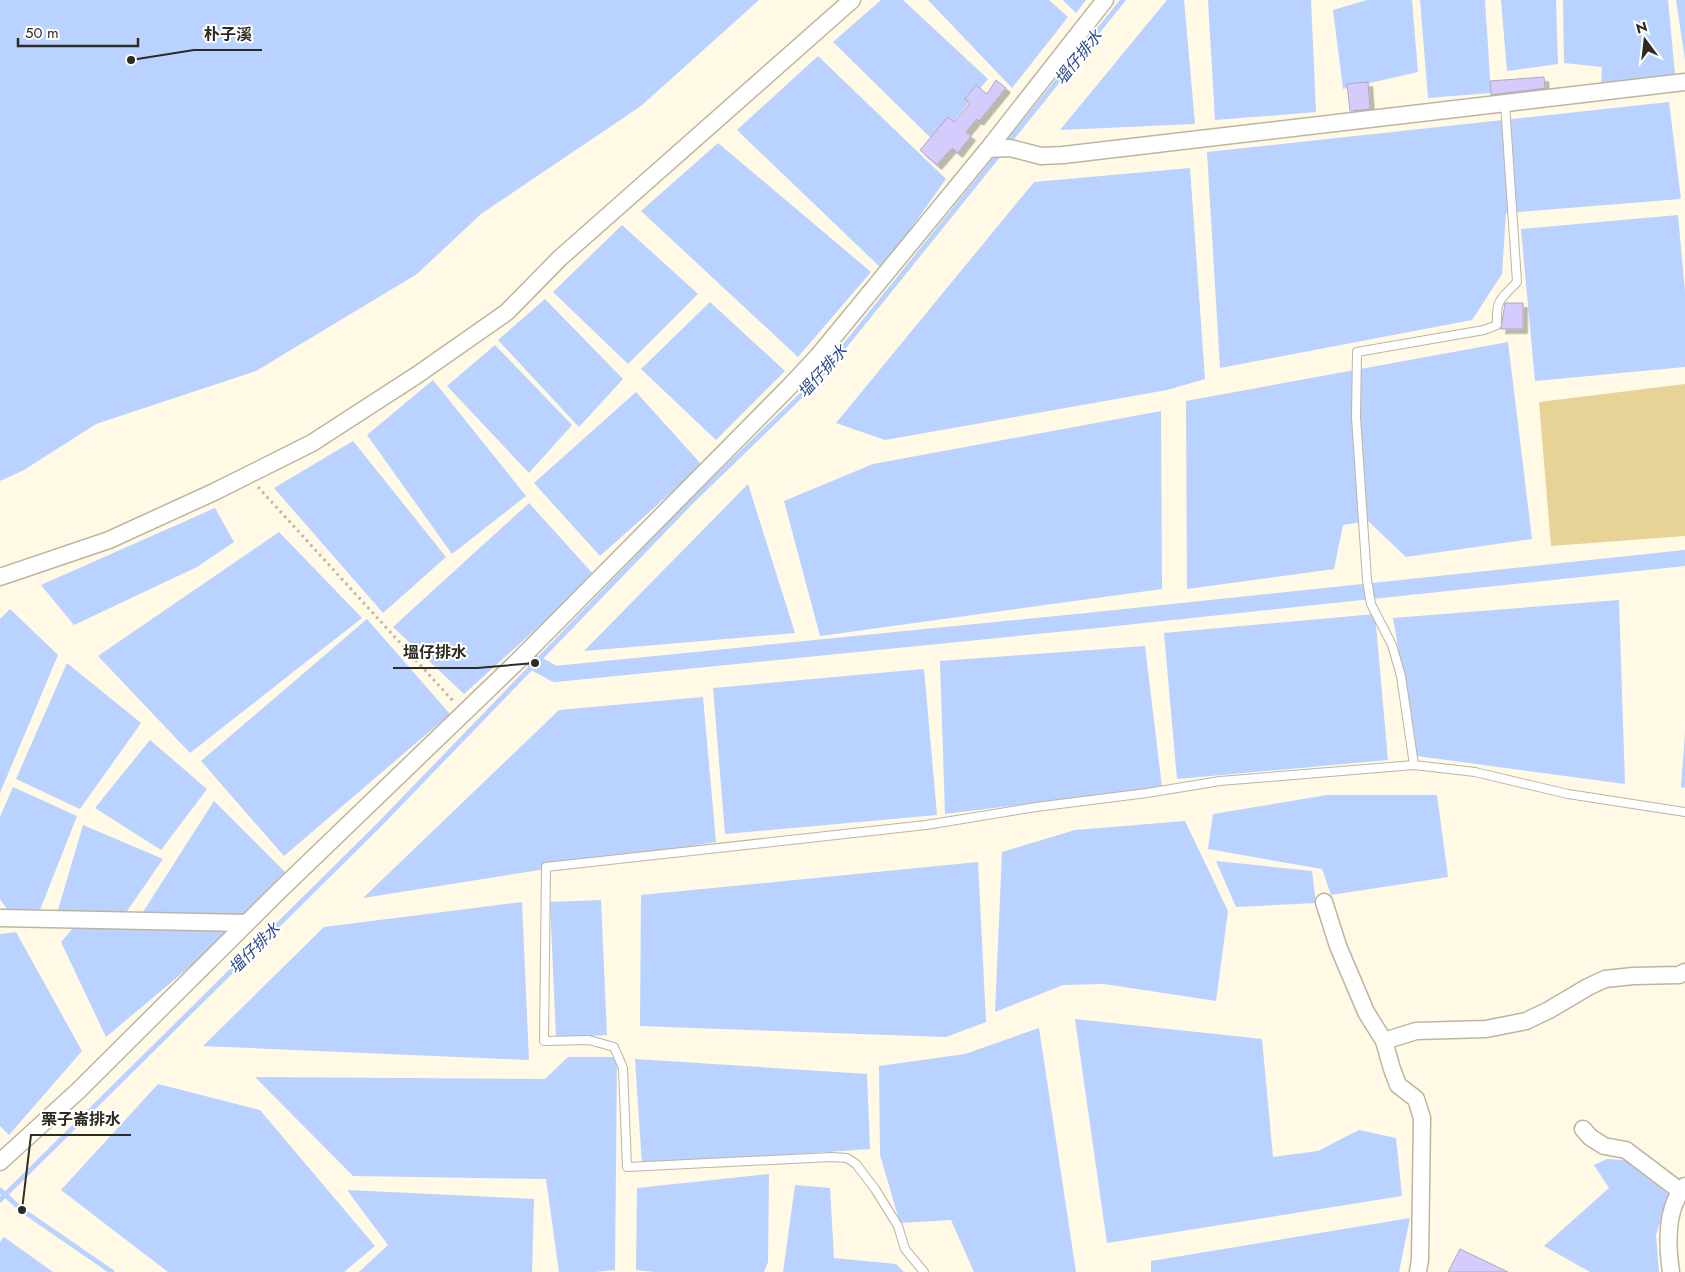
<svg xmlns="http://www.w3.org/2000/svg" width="1685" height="1272" font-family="Jost,'Noto Sans TC',sans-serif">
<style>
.green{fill:#e8d396}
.water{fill:#bad2ff}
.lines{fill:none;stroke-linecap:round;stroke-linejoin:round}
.stream{stroke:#bad2ff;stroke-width:5}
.canal{stroke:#bad2ff;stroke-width:16}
.building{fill:#d5cbfc;stroke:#ada9bf;filter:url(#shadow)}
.lane-casing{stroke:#bdb59f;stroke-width:10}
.street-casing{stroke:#bdb59f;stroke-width:19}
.path{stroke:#bcb7a7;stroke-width:3;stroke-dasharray:2.5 4;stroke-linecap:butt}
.lane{stroke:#fff;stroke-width:8}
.street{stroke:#fff;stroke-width:16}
.labels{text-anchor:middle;stroke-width:4;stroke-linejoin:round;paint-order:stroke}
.water-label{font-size:16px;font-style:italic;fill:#284788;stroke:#fff}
.leader{fill:none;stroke:#2e2b22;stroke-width:2}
.callout-dot{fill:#2e2b22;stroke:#fff;stroke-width:2}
.callout-label{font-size:16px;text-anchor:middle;font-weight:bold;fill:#2e2b22;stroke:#fff;stroke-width:4;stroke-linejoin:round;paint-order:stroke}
</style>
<defs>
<filter id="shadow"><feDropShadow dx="4.5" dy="4.5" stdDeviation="0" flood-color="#0004"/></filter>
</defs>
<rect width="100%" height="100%" fill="#fff9e6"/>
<path class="green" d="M1685 384V536L1551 546 1539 402Z"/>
<path class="water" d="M0 0H759L641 106 481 214 417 274 256 371 96 424 24 470 0 481Z
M881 0H903L988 79 936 143 833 42Z
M928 0H1049L1068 17 1012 88Z
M1063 0H1086L1076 13Z
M1167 0H1184L1195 124 1060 130Z
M1208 0H1311L1316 112 1215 120Z
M1367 0H1412L1418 72 1343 89 1333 10Z
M1420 0H1485L1491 93 1428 98Z
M1501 0H1556L1558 64 1507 71Z
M1563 0H1668L1675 74 1601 84 1602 67 1564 63Z
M1676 0H1685V60Z
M818 56 946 179 882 269 737 130Z
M1669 102 1681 199 1506 213 1502 274 1472 320 1220 368 1207 152Z
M718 143 871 272 798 357 641 211Z
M1190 168 1205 379 1167 390 885 440 836 423 1034 182Z
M1678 215 1685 291V367L1535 381 1521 229Z
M622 225 698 294 628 364 553 292Z
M545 299 623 379 579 427 498 340Z
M710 302 785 371 716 440 641 369Z
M1508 342 1532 539 1406 557 1368 521 1343 525 1334 569 1187 589 1186 401Z
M495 345 572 425 529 473 447 386Z
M433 380 526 496 452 554 367 435Z
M636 392 702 465 600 556 534 483Z
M1161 411 1162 589 820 636 784 501 873 464Z
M353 441 446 557 383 613 274 488Z
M748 484 795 633 584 651Z
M529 503 595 576 464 694 393 627Z
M215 508 234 542 197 567 74 625 41 585Z
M279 532 362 618 190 753 98 656Z
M1619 600 1625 784 1417 756 1393 618Z
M10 609 58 655 0 793V619Z
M1375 614 1388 760 1177 779 1164 633Z
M367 619 450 714 284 856 201 761Z
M1145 646 1162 787 945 814 940 661Z
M67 663 141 723 80 809 16 779Z
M924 669 937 815 725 834 713 688Z
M703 697 716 842 363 898 559 710Z
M1685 733V788L1681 787Z
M150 740 207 789 161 850 95 808Z
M13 787 77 816 40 910 7 909 0 899V817Z
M1327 795H1437L1448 877 1331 895 1322 869 1208 849 1213 814Z
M214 801 287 874 244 915 143 912Z
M1185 821 1228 911 1216 1001 1104 984 1063 985 995 1012 1002 852 1075 830Z
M83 825 163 859 125 914 58 910Z
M1216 861 1312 871 1316 903 1236 907Z
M978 862 986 1022 946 1037 640 1026 641 895Z
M601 900 607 1035 556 1038 550 902Z
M522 902 529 1060 203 1046 324 927Z
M73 928 229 929 230 933 106 1037 61 942Z
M16 932 82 1051 9 1135 0 1126V934Z
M1075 1019 1262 1039 1273 1157 1318 1151 1359 1130 1396 1138 1402 1196 1107 1243Z
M1039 1028 1076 1272H974L951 1220 900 1223 880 1155 879 1066 965 1054Z
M568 1057H617L615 1270 595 1272H559L546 1179 353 1176 255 1077 545 1079Z
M635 1059 867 1074 870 1149 642 1165Z
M158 1084 260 1110 375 1246 344 1272H168L61 1190Z
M1607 1159 1625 1160 1669 1195 1656 1235 1659 1272H1590L1544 1246 1609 1188 1594 1165Z
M769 1174 768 1262 764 1272H655L636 1270 637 1188Z
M795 1185 830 1188 834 1258 896 1264 904 1272H783Z
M347 1190 534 1199 532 1272H359L388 1245Z
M1410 1218 1399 1272H1151V1261Z
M4 1237 53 1272H0V1242Z"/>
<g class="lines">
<path class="stream" d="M1007 144 1123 0
M0 1190 22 1210 112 1272
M0 1200 380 824 691 502 818 379 1001 152"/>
<path class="canal" d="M535 663 555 674 1087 621 1685 558"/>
</g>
<path class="building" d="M1544 77 1545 88 1491 95 1490 81Z
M996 80 1006 88 979 121 977 119 966 132 971 136 958 153 952 148 937 165 920 150 948 117 954 122 970 103 965 99 976 85 987 94Z
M1368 82 1370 109 1350 111 1347 84Z
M1505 303H1523V329H1501Z
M1460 1249 1508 1272H1448Z"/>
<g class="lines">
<g class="lane-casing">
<path id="lane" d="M1414 765 1401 676 1392 645 1371 604 1367 580 1356 417 1357 352 1484 330 1497 325C1496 299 1500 300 1517 282L1505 104
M924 1272 905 1249 898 1226 875 1189 856 1164 847 1158 831 1157 627 1167 623 1068 614 1047 589 1040 544 1041 546 867 926 825 1036 807 1147 793 1220 781 1414 765 1475 772 1568 794 1685 812"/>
</g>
<g class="street-casing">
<path id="street" d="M988 149 1010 148 1041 156 1063 155 1685 82
M0 577 109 540 214 492 312 443 417 375 507 312 560 258 852 0
M1324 902 1338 946 1366 1012 1384 1041 1392 1069 1398 1085 1416 1099 1422 1118 1420 1259 1418 1272
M0 918 247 923
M1384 1041 1416 1031 1486 1029 1526 1021 1549 1010 1588 987 1605 979 1633 976 1679 975 1685 972
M1583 1129 1590 1137 1604 1146 1626 1150 1680 1191
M0 1162 78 1091 278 892 523 656 789 387 818 356 988 149 1105 0
M1671 1272C1667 1245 1665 1208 1685 1186"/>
</g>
<path class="path" d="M258 487 454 702"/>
<use href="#lane" class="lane"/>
<use href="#street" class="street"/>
</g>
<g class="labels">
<g class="water-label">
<text transform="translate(1078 57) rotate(-51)" y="6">塭仔排水</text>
<text transform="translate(822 371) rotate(-48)" y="6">塭仔排水</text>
<text transform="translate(254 948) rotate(-45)" y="6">塭仔排水</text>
</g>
</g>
<path class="leader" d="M131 60L194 50H262M535 663L477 668H393M22 1210L31 1135H131"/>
<g class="callout-dot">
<circle cx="131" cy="60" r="5"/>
<circle cx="535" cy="663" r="5"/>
<circle cx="22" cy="1210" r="5"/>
</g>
<g class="callout-label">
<text x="228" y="40">朴子溪</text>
<text x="435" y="658">塭仔排水</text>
<text x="81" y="1125">栗子崙排水</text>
</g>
<g transform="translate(1645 40) rotate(345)" stroke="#ffffff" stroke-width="4" paint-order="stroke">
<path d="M0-4L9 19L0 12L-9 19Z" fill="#2e2b22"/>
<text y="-8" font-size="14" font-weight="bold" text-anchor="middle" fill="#2e2b22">N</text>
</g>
<path d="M18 38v8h120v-8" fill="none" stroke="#2e2b22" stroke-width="2.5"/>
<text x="25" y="38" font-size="15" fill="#2e2b22" stroke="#ffffff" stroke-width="4" paint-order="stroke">50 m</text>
</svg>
